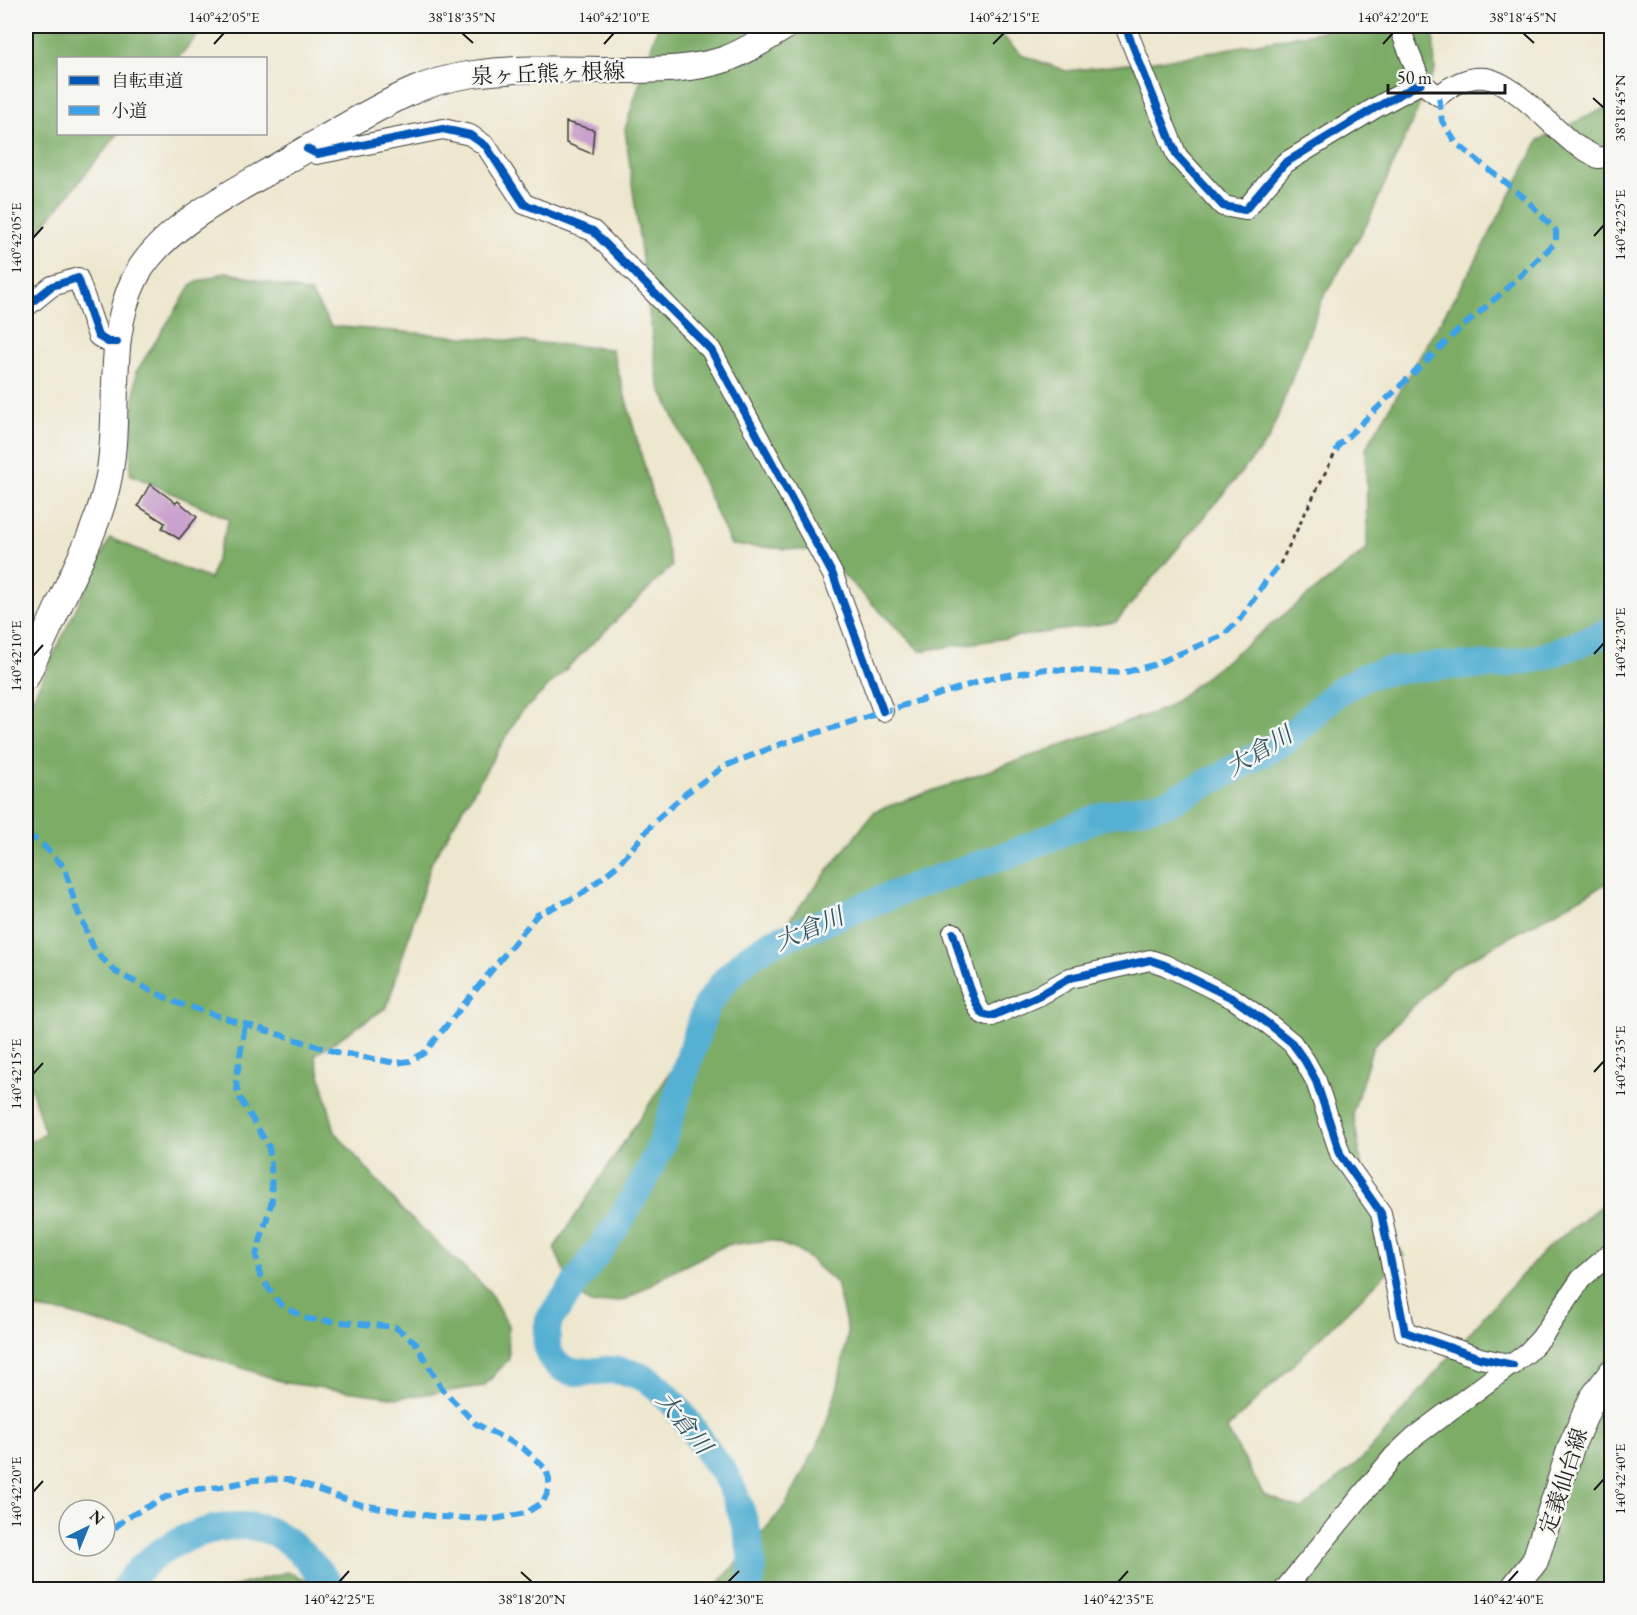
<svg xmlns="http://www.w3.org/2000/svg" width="1637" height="1615" font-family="'EB Garamond','Noto Serif JP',serif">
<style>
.forest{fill:#7cac66;stroke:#4c6441;stroke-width:1.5}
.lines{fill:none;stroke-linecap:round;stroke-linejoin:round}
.river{stroke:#56b0d3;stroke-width:28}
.building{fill:#caa1cd}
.minor-casing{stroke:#3c3a37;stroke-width:22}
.major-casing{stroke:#3c3a37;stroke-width:28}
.path{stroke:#3c3a37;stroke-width:3;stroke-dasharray:4.5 4.5;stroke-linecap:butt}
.minor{stroke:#fff;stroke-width:20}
.major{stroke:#fff;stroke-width:26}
.quiet{stroke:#3da2ea;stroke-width:6;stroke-dasharray:12 6;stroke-linecap:butt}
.cycleway-casing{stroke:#f6f6f2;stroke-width:11}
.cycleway{stroke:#0057b8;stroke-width:8}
.ticks{fill:none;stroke:#1c1c1c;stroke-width:2}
.labels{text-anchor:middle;stroke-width:5;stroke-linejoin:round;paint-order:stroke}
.street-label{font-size:22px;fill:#1c1c1c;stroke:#f6f6f2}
.water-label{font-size:24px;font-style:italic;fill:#335765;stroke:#f6f6f2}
.neatline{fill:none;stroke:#1c1c1c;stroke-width:2}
.ticks-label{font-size:15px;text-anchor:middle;fill:#1c1c1c}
</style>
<rect width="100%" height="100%" fill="#f6f6f2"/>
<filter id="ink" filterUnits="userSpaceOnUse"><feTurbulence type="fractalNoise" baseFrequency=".0167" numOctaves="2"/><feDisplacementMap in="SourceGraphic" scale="12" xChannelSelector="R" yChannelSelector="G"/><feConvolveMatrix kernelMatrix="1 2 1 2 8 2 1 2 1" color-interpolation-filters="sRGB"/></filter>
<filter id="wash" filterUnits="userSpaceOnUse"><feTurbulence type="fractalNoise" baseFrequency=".008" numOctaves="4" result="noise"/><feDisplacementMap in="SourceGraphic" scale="24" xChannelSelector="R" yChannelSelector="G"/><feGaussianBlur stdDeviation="1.35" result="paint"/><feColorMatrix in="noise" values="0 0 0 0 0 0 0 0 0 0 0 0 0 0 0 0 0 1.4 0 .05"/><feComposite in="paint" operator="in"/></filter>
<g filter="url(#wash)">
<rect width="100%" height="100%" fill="#eee7cf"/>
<path class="forest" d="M26 26H205L178 58H58V134H118L26 247Z
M658 26H996L1009 43 1022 55 1066 71 1178 58 1350 26H1431L1433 27 1435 70 1367 224 1322 300 1269 439 1116 622 920 651 819 551 731 545 658 382 625 129Z
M1611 105V881L1450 970 1373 1046 1353 1112 1366 1193 1404 1256 1227 1429 1264 1495 1302 1509 1364 1457 1484 1316 1547 1248 1611 1198V1589H714L785 1506 822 1436 838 1386 848 1332 836 1283 801 1252 771 1240 726 1245 670 1273 625 1300 592 1304 573 1291 554 1248 677 1062 875 811 1166 708 1367 549 1366 448 1474 264 1539 140Z
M226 272 311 293 331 326 612 349 672 566 519 715 432 861 387 1007 315 1055 335 1132 403 1211 489 1291 508 1325 509 1359 484 1386 398 1398 286 1383 172 1344 67 1313 26 1308V1143L45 1134 26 1071V712L110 538 210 579 229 519 130 474 136 372 192 284Z
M287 1572 330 1589H230L232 1587Z"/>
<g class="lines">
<path class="river" d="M124 1590C147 1547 220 1514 267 1530 294 1539 316 1569 335 1590
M748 1590C760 1562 741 1505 728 1480 723 1470 715 1462 709 1453 694 1431 671 1394 648 1380 637 1374 621 1370 609 1370 591 1371 571 1378 556 1363 544 1352 546 1335 549 1320L618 1224 644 1180 662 1143 706 1006 725 980 749 957 771 943 915 886 1019 851 1101 816 1166 803 1221 776 1285 741 1336 693 1366 676 1389 671 1436 666 1500 665 1543 657 1612 631"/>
</g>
<g id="blocks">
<path class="building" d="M566 122 594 130 592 154 566 143Z
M150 484 176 503 178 501 197 517 179 539 162 528 165 523 138 506Z"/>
</g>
</g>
<g filter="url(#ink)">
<use href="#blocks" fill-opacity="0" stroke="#3c3a37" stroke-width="1.5"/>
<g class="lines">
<g class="minor-casing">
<path id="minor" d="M1125 26 1177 156 1223 206 1245 210 1285 163 1375 108 1421 83
M1399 26 1421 83 1439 96C1451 85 1468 76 1485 78 1514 82 1551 126 1574 144 1582 149 1590 153 1598 158L1612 156
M307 149 317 154 443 129 470 135 486 146 524 204 593 231 711 350 833 575 883 711
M26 307 52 286 78 278 98 336 108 342H117
M953 933C958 947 973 1007 983 1014 986 1016 989 1016 992 1016L1040 995 1070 978 1150 960 1165 965 1234 999 1270 1025 1292 1043 1305 1061 1316 1081 1341 1156 1381 1213 1405 1332 1480 1358 1513 1365
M1284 1590 1393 1457 1414 1437 1527 1353 1541 1338 1581 1279 1612 1252"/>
</g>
<g class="major-casing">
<path id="major" d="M26 677C40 646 55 615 69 583 85 549 102 514 109 476 121 411 105 339 135 278 162 225 239 190 288 160 327 137 367 112 408 93 429 83 452 77 474 74 523 67 574 70 624 70 658 70 693 70 726 59 747 51 767 38 786 26
M1512 1590 1535 1561 1571 1447 1592 1399 1612 1372"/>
</g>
<path class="path" d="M1280 564 1336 451"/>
<use href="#minor" class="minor"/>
<use href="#major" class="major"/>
<path class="quiet" d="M1336 451 1339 445 1455 333 1502 293 1556 242V231L1527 200 1456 143 1442 121 1439 96
M26 837 33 838 43 845 65 868 76 907 95 951 116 972 148 989 177 1003 336 1052 396 1063 410 1061 424 1053 537 915 580 895 618 865 655 821 685 794 725 766 781 744 991 678 1046 669 1122 673 1153 665 1224 635 1242 617 1265 582 1280 564
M105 1543 113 1529 128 1517 164 1498 186 1490 221 1487 254 1480 287 1479 362 1505 438 1517 494 1519 526 1513 543 1502 549 1489V1479L546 1469 523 1448 476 1424 442 1389 415 1342 395 1327 308 1319 280 1304 260 1276 256 1255 272 1201 271 1164 269 1147 238 1095 236 1081 245 1024"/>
<g class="cycleway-casing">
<path id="cycleway" d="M1125 26 1177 156 1223 206 1245 210 1285 163 1375 108 1421 83
M307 149 317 154 443 129 470 135 486 146 524 204 593 231 711 350 833 575 883 711
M26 307 52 286 78 278 98 336 108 342H117
M953 933C958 947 973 1007 983 1014 986 1016 989 1016 992 1016L1040 995 1070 978 1150 960 1165 965 1234 999 1270 1025 1292 1043 1305 1061 1316 1081 1341 1156 1381 1213 1405 1332 1480 1358 1513 1365"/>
</g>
<use href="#cycleway" class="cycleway"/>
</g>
</g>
<path class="ticks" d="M462 33 473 43M1523 33 1534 43M214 44 224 33M604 44 614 33M993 44 1004 33M1383 44 1393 33M1593 98 1604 108M1594 236 1604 225M33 238 43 227M1594 654 1604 643M33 656 43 645M1594 1072 1604 1061M33 1074 43 1063M1594 1490 1604 1479M33 1492 43 1481M521 1572 532 1582M339 1582 349 1571M728 1582 739 1571M1118 1582 1128 1571M1508 1582 1518 1571"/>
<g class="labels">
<g class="street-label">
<text transform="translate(548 73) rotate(-2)" y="8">泉ヶ丘熊ヶ根線</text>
<text transform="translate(1563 1481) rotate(-72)" y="8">定義仙台線</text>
</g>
<g class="water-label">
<text transform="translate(1259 751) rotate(-31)" y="8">大倉川</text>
<text transform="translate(809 929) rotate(-23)" y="8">大倉川</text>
<text transform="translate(684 1423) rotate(51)" y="8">大倉川</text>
</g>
</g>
<rect width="1637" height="1615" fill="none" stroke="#f6f6f2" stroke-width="66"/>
<rect x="57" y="57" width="210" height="78" fill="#f6f6f2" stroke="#9f9f9c" stroke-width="1.5"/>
<rect x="69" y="76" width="30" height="9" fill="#0057b8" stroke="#9f9f9c" stroke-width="1.5"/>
<text x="111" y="87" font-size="18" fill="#1c1c1c">自転車道</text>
<rect x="69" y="106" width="30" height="9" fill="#3da2ea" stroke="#9f9f9c" stroke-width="1.5"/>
<text x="111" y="117" font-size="18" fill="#1c1c1c">小道</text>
<g transform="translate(87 1528) rotate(43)"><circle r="28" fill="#f6f6f2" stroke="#9f9f9c" stroke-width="1.5"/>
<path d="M0-4.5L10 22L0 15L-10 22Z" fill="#1f6fb2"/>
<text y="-9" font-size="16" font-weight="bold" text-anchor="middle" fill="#1c1c1c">N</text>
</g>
<path d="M1388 84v9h117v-9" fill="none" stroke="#1c1c1c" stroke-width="3"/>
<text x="1397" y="84" font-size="18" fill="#1c1c1c" stroke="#f6f6f2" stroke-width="4.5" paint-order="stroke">50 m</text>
<rect x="33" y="33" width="1571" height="1549" class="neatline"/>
<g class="ticks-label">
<text x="224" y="22">140°42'05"E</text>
<text x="462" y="22">38°18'35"N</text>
<text x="614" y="22">140°42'10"E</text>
<text x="1004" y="22">140°42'15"E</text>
<text x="1393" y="22">140°42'20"E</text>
<text x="1523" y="22">38°18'45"N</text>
<text transform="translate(1620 108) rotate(-90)" y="5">38°18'45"N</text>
<text transform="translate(1620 225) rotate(-90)" y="5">140°42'25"E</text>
<text transform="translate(16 238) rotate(-90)" y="5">140°42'05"E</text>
<text transform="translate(1620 643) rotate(-90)" y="5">140°42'30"E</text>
<text transform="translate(16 656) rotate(-90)" y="5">140°42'10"E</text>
<text transform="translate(1620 1061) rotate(-90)" y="5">140°42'35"E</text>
<text transform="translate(16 1074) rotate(-90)" y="5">140°42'15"E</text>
<text transform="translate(1620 1479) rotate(-90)" y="5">140°42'40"E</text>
<text transform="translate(16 1492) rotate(-90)" y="5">140°42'20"E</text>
<text x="339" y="1604">140°42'25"E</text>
<text x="532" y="1604">38°18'20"N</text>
<text x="728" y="1604">140°42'30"E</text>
<text x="1118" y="1604">140°42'35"E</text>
<text x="1508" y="1604">140°42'40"E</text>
</g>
</svg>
